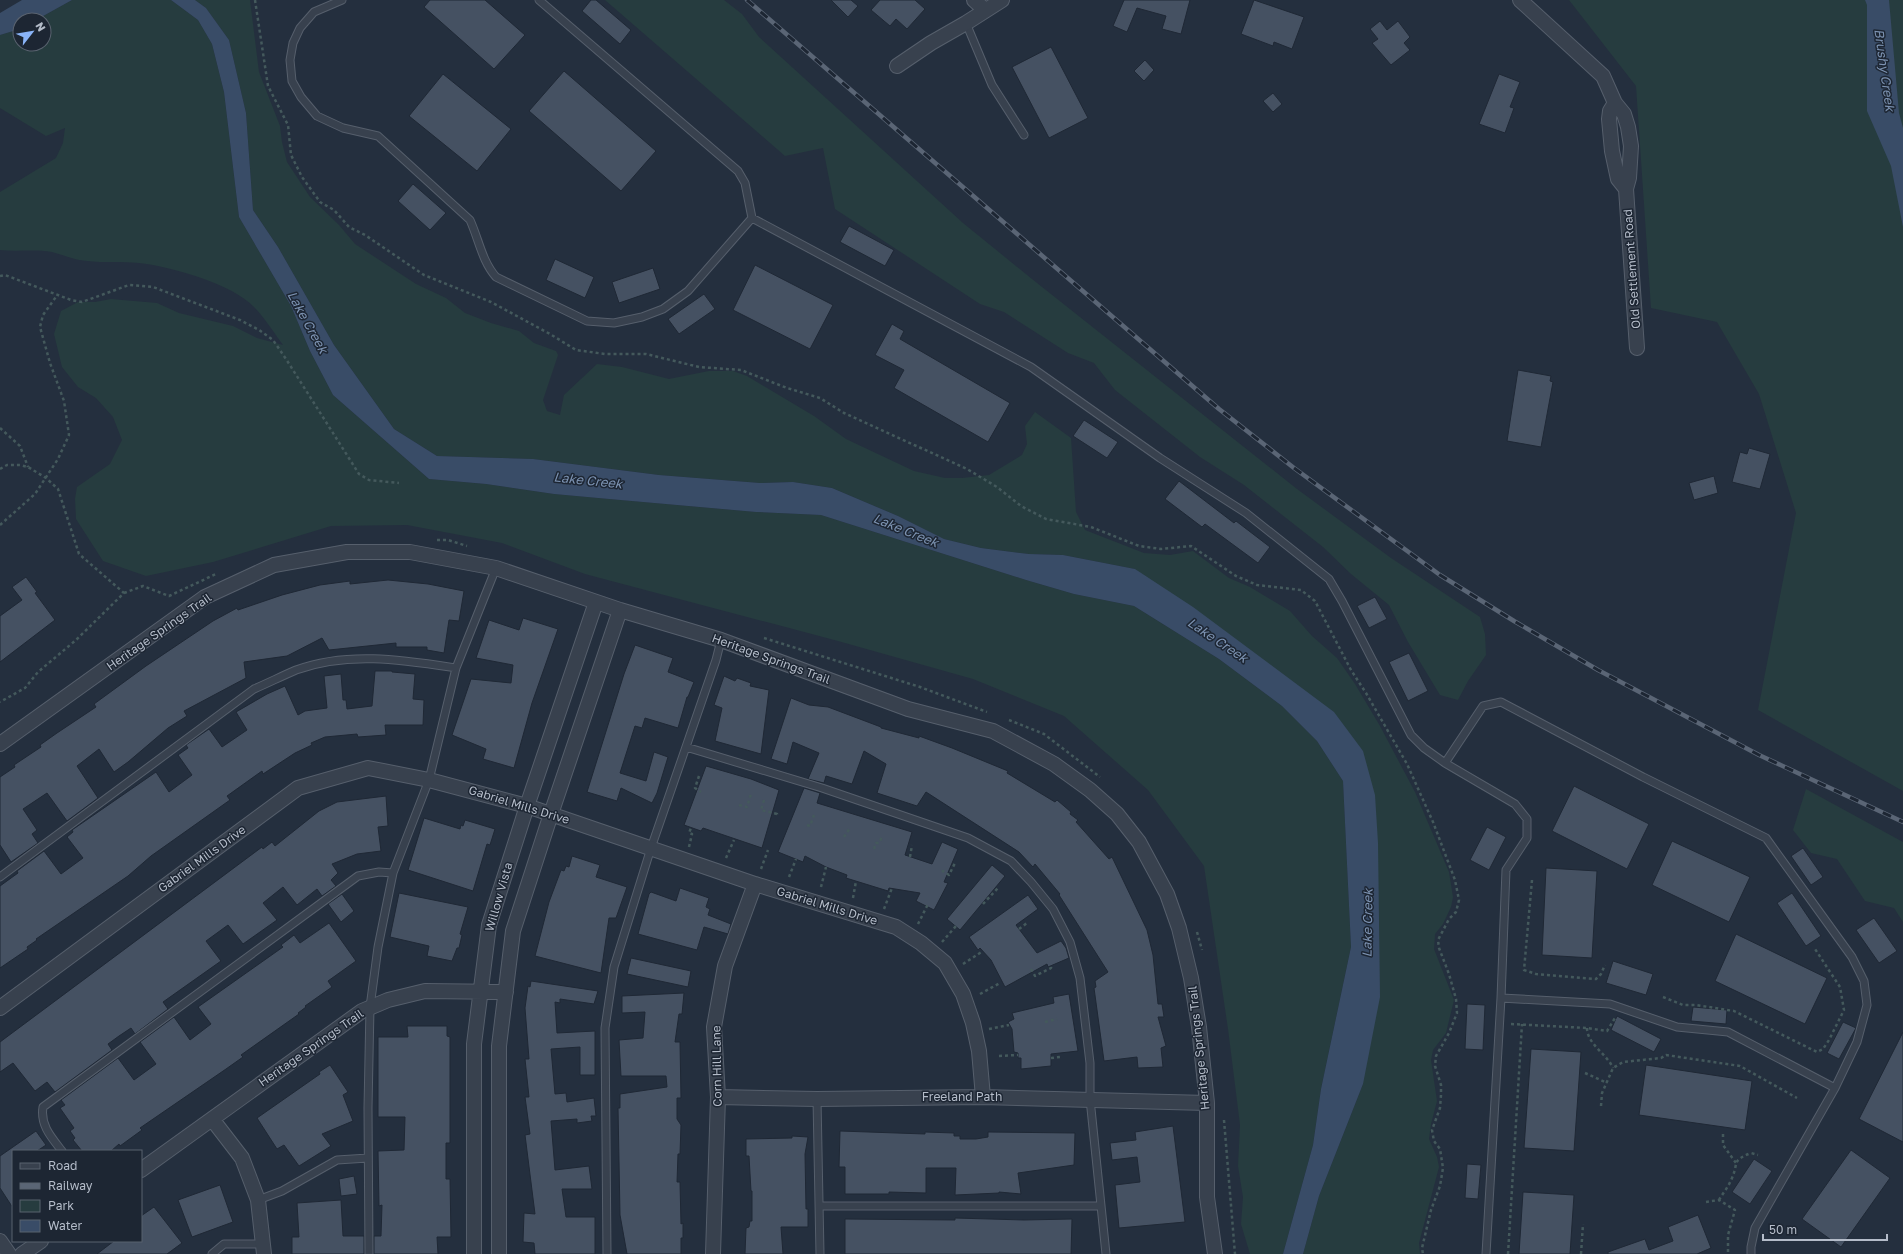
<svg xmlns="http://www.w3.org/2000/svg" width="1903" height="1254" font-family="'Golos Text',sans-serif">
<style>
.green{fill:#263c3f}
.water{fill:#394c67}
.building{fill:#455162;stroke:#1f2835}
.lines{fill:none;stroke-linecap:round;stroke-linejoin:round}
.service-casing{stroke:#565f6c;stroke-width:9}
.minor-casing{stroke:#565f6c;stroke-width:16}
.path{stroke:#44595c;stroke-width:2.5;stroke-dasharray:3 3;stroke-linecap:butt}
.service{stroke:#38414e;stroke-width:7}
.minor{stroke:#38414e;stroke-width:14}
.rail-casing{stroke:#5a6575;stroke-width:4.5}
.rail{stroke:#1d2633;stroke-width:3;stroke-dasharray:9;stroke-linecap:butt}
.labels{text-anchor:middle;stroke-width:3;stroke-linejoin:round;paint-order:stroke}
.street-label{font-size:12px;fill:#b4bcc9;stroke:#1d2633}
.water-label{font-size:13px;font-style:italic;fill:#7c92b1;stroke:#1d2633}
</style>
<rect width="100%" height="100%" fill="#242f3e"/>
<path class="green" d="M72 0H171L198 20 212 44 224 92 239 217 291 306 310 351 333 395 429 479 486 484 554 494 609 499 756 512 821 515 1026 580 1074 594 1134 606 1219 659 1282 706 1317 741 1343 781 1351 947 1321 1089 1313 1145 1283 1254H1250L1241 1224 1243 1197 1238 1166 1240 1125 1228 1029 1204 866 1148 790 1064 716 973 679 838 641 585 574 502 543 407 525 331 526 213 562 146 576 103 561 76 519 75 499 77 487 110 464 122 440 113 417 96 398 78 387 62 367 54 334 61 311 78 302H95L111 299 157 303 179 313 233 326 257 338 283 345C274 333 265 318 254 307 233 284 169 266 139 263 122 261 104 263 87 261 74 260 64 255 52 252 35 249 17 252 0 250V192L56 158 63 143 65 128 46 136 0 108V35L20 29V44H44V20H36Z
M195 0H250L259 72 280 126 282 142 287 162 310 197 339 225 355 244 416 284 446 298 465 313 491 323 519 331 534 343 556 351 558 355 543 400 547 411 560 415 564 395 597 364 622 367 669 379 709 371H733L747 376 814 416 846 439 914 471 945 478H962L989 475 1022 455 1027 444 1025 426 1035 412 1071 438 1076 512 1085 530 1144 553 1170 555 1193 551 1229 578 1250 587 1290 611 1312 636 1337 658 1355 684 1380 726 1415 792 1449 872 1453 897 1451 907 1443 924 1435 934 1434 949 1454 1000 1446 1033 1433 1050 1431 1060 1437 1101 1431 1124 1429 1139 1437 1157 1439 1167 1419 1243 1420 1254H1303L1319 1196 1363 1084V751L1135 569 1063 555 1029 554 981 548 944 539 898 516 832 488 793 482 760 483 659 475 533 459 437 456 394 429 334 345 278 247 253 210 246 113 229 40 206 8Z
M605 0H724L742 14 759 37 963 223 1032 279 1297 489 1391 558 1480 617 1485 634 1486 655 1468 681 1458 700 1440 695 1408 642 1389 605 1351 574 1323 547 1244 485 1200 457 1115 390 1094 363 1068 353 1004 312 980 304 835 209 823 148 785 156Z
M1569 0H1903V791L1758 710 1796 513 1759 394 1717 322 1651 308 1636 86Z
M1806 789 1903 842V922L1894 908 1865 901 1837 859 1811 853 1793 830Z"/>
<path class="water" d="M22 0H72L36 20H20V29L0 35V13Z
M171 0H195L206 8 229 40 246 113 253 210 278 247 334 345 394 429 437 456 533 459 659 475 760 483 793 482 832 488 898 516 944 539 981 548 1029 554 1063 555 1135 569 1193 607 1334 712 1363 751 1375 795 1378 843 1380 997 1363 1084 1319 1196 1303 1254H1283L1313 1145 1321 1089 1351 947 1343 781 1317 741 1282 706 1219 659 1134 606 1074 594 1026 580 821 515 756 512 609 499 554 494 486 484 429 479 333 395 310 351 291 306 239 217 224 92 212 44 198 20Z
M1865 0H1889L1899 113 1903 128V227L1891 166 1867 111V5Z"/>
<path class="building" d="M430 0H485L525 35 494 69 424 7Z
M591 0H596L631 30 620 44 582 11Z
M831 0H851L858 6 848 17Z
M880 0H915L925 9 907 29 896 19 890 26 871 10Z
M1124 0H1190L1181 34 1162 29 1166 16 1137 8 1127 32 1113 26Z
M1254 0 1304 17 1292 49 1274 42 1273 46 1241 34Z
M1380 21 1387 30 1398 21 1410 37 1404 43 1410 50 1391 65 1372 43 1378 39 1370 29Z
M1051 47 1088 118 1049 138 1012 67Z
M1145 60 1154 70 1144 81 1134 71Z
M564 71 656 151 621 191 529 111Z
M443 74 511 129 477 171 409 116Z
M1499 74 1520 82 1510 107 1514 108 1505 133 1479 124Z
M1273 93 1282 104 1273 112 1263 101Z
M413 184 446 213 430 230 398 201Z
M849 226 894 250 885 266 840 242Z
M555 259 594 277 585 298 546 280Z
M755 265 833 305 810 349 733 310Z
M653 268 660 289 619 303 612 282Z
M704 294 715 309 679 334 668 319Z
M892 324 904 331 900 339 1010 403 988 442 894 388 904 370 875 355Z
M1518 370 1551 376 1550 381 1553 382 1541 447 1507 441Z
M1084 420 1118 442 1107 458 1073 436Z
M1749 448 1770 454 1760 489 1732 482 1740 452 1747 454Z
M1714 476 1718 493 1694 500 1689 483Z
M1179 481 1234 523 1236 521 1270 547 1258 563 1205 524 1202 527 1165 499Z
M26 577 37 592 35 593 55 620 0 662V616L22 600 12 587Z
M388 580 428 584 464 591 459 621 449 620 444 653 427 650V647H396V643L329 650 322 638 287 656 244 662 246 678 184 711 187 716 168 728 128 762 114 772 99 749 77 766 98 798 67 821 47 793 23 809 37 830 32 834 38 843 11 862 0 845V777L15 767 14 765 41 747 40 745 57 733 96 707 94 704 146 666 213 621 237 608 238 610 282 595 320 585 350 581V584Z
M1375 597 1387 619 1369 628 1357 606Z
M523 618 558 629 532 703 514 768 483 759 486 749 452 735 471 679 511 683 513 665 476 658 489 620 519 630Z
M635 645 673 658 668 672 694 682 688 697H687L678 728 645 718 642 728 635 726 620 773 646 781 654 752 668 757 657 793 652 803 621 788 617 801 587 792 624 674Z
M1409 653 1428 691 1408 701 1389 662Z
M375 671H392V672L415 674 413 699 424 700 423 725H385L386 735 358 737 357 734 325 737 311 743 312 745 295 753 263 774 262 771 227 796 230 800 151 856 128 876 36 939 37 940 27 947 28 949 0 968V886L18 873 17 871 44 851 61 874 83 858 67 837 73 832 72 830 156 772 169 792 192 775 178 755 188 748 186 745 209 729 222 747 247 730 236 712 267 694 285 686 298 715 305 711 327 708 324 676 341 674 343 700H346L347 709 372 706Z
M724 676 735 681 737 678 751 683 750 686 769 690 761 754 715 741 722 708 714 705Z
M791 698 809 705 828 707 881 727V728L919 738V736L952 748 1008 771 1007 773 1055 802 1057 800 1071 812 1070 814 1078 820 1076 822 1109 859 1112 857 1147 930 1153 955 1158 1004H1162L1164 1017H1158L1166 1046 1161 1048 1163 1067 1138 1068 1137 1057 1104 1061 1094 988 1096 987 1095 981 1108 972 1059 895 1060 894 1035 864 1033 867 1019 852 926 792 917 806 877 793 886 764 864 751 852 784 826 776 824 783 808 779 819 753 793 742 787 764 771 759Z
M706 766 751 779 779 790 762 848 703 828 701 831 684 825Z
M1574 786 1649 824 1627 869 1552 831Z
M804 788 820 793 817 803 912 832 905 855 932 864 942 842 958 849 944 882 948 883 934 910 916 901 920 893 889 888 888 891 846 878 847 875 826 867 805 856 803 862 778 852Z
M386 796 388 826 378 827 381 851 357 854 332 864 338 873 331 880 336 886 322 896 317 889 297 905 283 887 263 903 277 920 243 944 228 925 206 941 221 961 163 1002 168 1009 135 1034 131 1028 119 1036 108 1044 112 1050 55 1092 47 1082 35 1091 13 1063 0 1072V1042L262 847 263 849 272 842 275 846 319 811 337 802Z
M424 818 460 829 461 825 463 826 465 820 495 829 490 845 487 844 473 891 408 870Z
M1487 827 1506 837 1489 870 1470 860Z
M1672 841 1750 877 1729 922 1652 885Z
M1803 848 1823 877 1811 885 1791 856Z
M572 856 600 865 596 877 627 887 616 918H609L601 973 535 956 549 902 561 870 564 871 566 866 569 867Z
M992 865 1005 876 960 930 947 919Z
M1546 868 1597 871 1592 958 1542 955Z
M680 888 709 898 706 907 710 909 708 915 731 924 728 934 704 927 697 950 638 934 649 894 651 892 676 901Z
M399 893 468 907 460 934 462 935 459 948H457L452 961 427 956 429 946 390 937Z
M1792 893 1821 936 1806 946 1777 903Z
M342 894 354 911 341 922 328 904Z
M1028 895 1038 909 1016 925 1037 953 1061 941 1066 948 1069 958 1048 967 1047 964 1005 987 991 960 980 948 978 950 969 937Z
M1874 918 1897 951 1879 963 1856 930Z
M329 923 356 961 328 981 332 987 305 1006 306 1007 298 1013 299 1014 241 1055 243 1057 226 1069 140 1128 142 1130 120 1146 119 1144 111 1151H82L73 1140 75 1138 70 1131 74 1128 60 1108 65 1105 61 1100 118 1058 134 1080 156 1064 140 1042 174 1017 190 1040 211 1024 198 1007 283 947 281 945 294 935 300 943Z
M1736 934 1827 978 1805 1024 1715 981Z
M631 958 691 971 688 987 627 974Z
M1613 961 1653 974 1646 995 1606 983Z
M531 981 598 991 594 1004 560 999V1003L555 1002 557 1033 595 1031V1075H580V1047L551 1049 555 1094 566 1093 567 1102 594 1098 596 1116H591L592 1121 577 1123V1119L551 1121 555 1170 589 1166 592 1189H562L566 1217H595V1254H535L534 1243 523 1242 524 1213 535 1214 525 1135 530 1134 525 1097H529L525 1059H529L525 1008 528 986 530 987Z
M684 993 682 1014H679L675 1042H680L681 1098H677V1119L681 1125 680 1154H678L677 1182H680L681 1224 683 1223V1238H681V1254H627L620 1215 618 1108H620V1094L667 1087 666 1076H621L619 1040 643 1038 645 1012 622 1013V996Z
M1069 994 1078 1051 1051 1054V1066L1021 1069V1058H1018V1053L1014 1052 1012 1029 1008 1022 1014 1019 1012 1013 1054 1003 1053 997Z
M1467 1004 1485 1005 1483 1050 1465 1049Z
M1693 1007 1727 1010 1726 1024 1691 1021Z
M1617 1016 1661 1039 1654 1052 1611 1030Z
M1843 1022 1856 1028 1839 1059 1827 1053Z
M407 1026H447V1036L450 1037V1143H446V1179H450L451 1237H437L438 1254H374V1236H381L382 1205 379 1206 378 1151 404 1150 405 1117H378V1037H408Z
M1903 1032V1142L1859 1119Z
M1531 1049 1581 1052 1574 1151 1524 1148Z
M330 1065 348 1092 343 1095 353 1121 322 1134 331 1146 299 1166 284 1145 277 1149 257 1118 320 1074 319 1072Z
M1646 1065 1752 1081 1745 1130 1639 1115Z
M1173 1126 1185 1222 1119 1228 1115 1185 1140 1182 1137 1157 1112 1160 1110 1143 1136 1140 1135 1132Z
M36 1131 46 1145 37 1151H13V1208L0 1188V1156Z
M840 1131 925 1134V1132L954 1133V1136H960V1139H976L988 1137V1132L1075 1133 1074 1165 1018 1173 1021 1194 999 1192V1193L955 1195 956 1168H926V1193L889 1192V1194H845V1167H839Z
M792 1136 808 1137 805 1154 806 1209H808V1227H781L783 1254H745L746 1228 749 1227 750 1221H752V1191H751L749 1156H746V1139L792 1138Z
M1851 1150 1890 1178 1841 1247 1802 1219Z
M1754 1159 1772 1171 1750 1204 1732 1192Z
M1467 1164 1481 1165 1478 1199 1465 1198Z
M354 1176 357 1194 341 1196 339 1179Z
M220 1185 233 1222 192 1237 178 1200Z
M1523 1192 1574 1195 1570 1254H1519Z
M341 1200 343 1236H364V1254H292V1237H299L297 1203Z
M154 1207 182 1243 167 1254H97L114 1241H141V1216Z
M1698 1215 1711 1248 1697 1254H1608V1252L1645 1239 1649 1250 1673 1241 1668 1227Z
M955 1218 1024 1220 1072 1219 1071 1254H845V1219L955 1220Z"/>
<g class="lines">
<g class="service-casing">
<path id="service" d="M342 0 314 12 300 28 293 43 290 60 292 81 301 97 317 116 343 128 378 136 470 220C479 240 482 261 496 277L587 321 614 323 642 317 663 309 688 291 752 218
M539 0 738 171 745 183 752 218
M966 23 992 85 1024 135
M752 218 1031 367 1160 458 1246 513 1329 579 1342 601 1411 735 1424 748 1445 763 1515 804 1527 819V838L1506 870 1501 998 1486 1254
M686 747 822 788 968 838 1011 861 1031 882 1053 909 1070 942 1080 978 1090 1063V1099L1106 1254
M1445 763 1483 706 1501 702 1643 777 1766 838 1852 957 1864 981 1867 1005 1857 1042 1835 1088 1755 1228 1751 1247V1254
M0 877 254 689C268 683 282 676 296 670 348 651 403 660 456 668
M1501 998 1610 1004 1677 1027 1728 1032 1835 1088
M817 1099 820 1254
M62 1151C51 1137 40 1125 43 1107L358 876 379 872 393 873
M258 1200 282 1191 337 1160 368 1158
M819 1206H1100
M212 1254 224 1244H262
M369 1254 368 1108 370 1007 378 947 393 873 429 780 456 668 496 568
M607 1254 605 1028 614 967 651 848 716 660 721 640"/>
</g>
<g class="minor-casing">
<path id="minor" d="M974 0 985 10
M1520 0 1603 76 1615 103 1624 114 1628 127 1631 146 1629 178 1626 189 1637 348
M897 66 931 43 966 23 1002 0
M1615 103 1610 111 1609 119 1612 151 1618 179 1626 189
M0 744 205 597 274 565 347 552H410L496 568 620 610 721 640 908 709 993 731 1054 764 1090 790 1117 814 1139 842 1167 894 1179 928 1191 978 1199 1027 1207 1103V1197L1215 1254
M0 1008 298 788 368 768 429 780 527 806 755 884 896 927 921 943 945 963 963 994 973 1023 979 1051 983 1097
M718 1097 817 1099 983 1097 1207 1103
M212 1119 242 1158 258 1200 264 1254
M141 1170 362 1011 388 1000 425 991 506 992
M0 1241 9 1254
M22 1254 41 1241
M474 1254V1044L489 925 527 806 596 602
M499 1254V1046L513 931 551 814 620 610
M713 1254 718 1097 714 1027 725 966 755 884"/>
</g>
<path class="path" d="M255 0 268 86 288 125 291 155 302 177 320 202 334 210 349 227 365 235 424 275 491 302 550 334 576 350 605 354H646L699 367 741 370 787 388 820 398 844 413 967 469 997 487 1021 506 1046 519 1091 527 1139 546 1161 549 1191 546 1236 576 1257 585 1301 590 1315 601 1351 670 1366 693 1407 764 1433 822 1455 880 1459 900 1456 912 1449 919 1438 940 1439 948 1449 974 1456 999 1457 1013 1449 1033 1436 1056 1435 1066 1441 1085V1095L1440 1108 1432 1130 1434 1141 1440 1149 1443 1168 1440 1186 1431 1210 1422 1248 1423 1254
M0 276 5 275 71 300 82 302 129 285 153 287 240 320 259 330 273 340 286 359 359 474 369 480 399 483
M0 428 20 446 28 467
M0 469 7 465H20L28 467 46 478 58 489 79 554 124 593 76 640 38 672 25 688 0 702
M0 525 35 494 58 459 69 435 64 401 50 363 40 327 43 315 58 294
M437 540H448L467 546
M124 593 143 586 169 596 216 574
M764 638 920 687 987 712
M1009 720 1044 734 1100 777
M699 776 695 788 701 792
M764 800 761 810 777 814 776 816
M739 805 747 807 751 794
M807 825 810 826 814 815
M844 837 850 828
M689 847 692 834 689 833 691 828
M874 849 876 843H879L882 837
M910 857 912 845
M726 858 734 840
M761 869 768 850
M942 872 943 871 949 875 955 863
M789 877 796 859
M1532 880 1524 970 1536 974 1596 979 1601 974 1605 965
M821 887 826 867
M853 898 856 881
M983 904 998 888
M884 909 892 888
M918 924 928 904
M1019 929 1027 923
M1197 932 1202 950
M942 942 956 926
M963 964 983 951
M1031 969 1035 976 1051 968 1053 970
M980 994 1000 983
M1663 997 1683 1005H1696L1734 1011 1817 1052 1823 1049 1829 1040 1844 1010 1840 987 1815 949
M1045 1022 1057 1019
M1511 1024 1587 1028 1607 1031 1615 1018
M1587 1028C1587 1044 1607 1054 1613 1068
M989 1029 1009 1025
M999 1056 1018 1055
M1051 1058 1060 1057
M1585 1073 1607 1083
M1601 1106 1602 1093 1613 1068 1623 1062 1661 1058 1666 1055 1740 1066 1797 1098
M1224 1120 1235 1254
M1723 1134V1145L1736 1163
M1719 1200C1723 1193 1729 1186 1732 1178 1739 1162 1731 1161 1751 1153L1758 1155
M1706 1202 1719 1200 1735 1210 1728 1235V1254
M1508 1254 1522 1024
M1581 1254 1583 1224"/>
<use href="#service" class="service"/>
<use href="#minor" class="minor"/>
<g class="rail-casing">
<path id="rail" d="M747 0 1219 409 1294 468 1440 575 1514 621 1598 670 1759 755 1903 822"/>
</g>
<use href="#rail" class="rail"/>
</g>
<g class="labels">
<g class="street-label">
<text transform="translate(1632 269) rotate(-94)" y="4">Old Settlement Road</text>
<text transform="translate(159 632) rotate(-35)" y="4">Heritage Springs Trail</text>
<text transform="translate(771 659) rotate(20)" y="4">Heritage Springs Trail</text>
<text transform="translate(519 805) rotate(17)" y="4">Gabriel Mills Drive</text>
<text transform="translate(202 859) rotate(-36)" y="4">Gabriel Mills Drive</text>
<text transform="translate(499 897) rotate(-74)" y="4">Willow Vista</text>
<text transform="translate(827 906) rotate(17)" y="4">Gabriel Mills Drive</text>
<text transform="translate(311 1048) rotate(-35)" y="4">Heritage Springs Trail</text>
<text transform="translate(1199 1048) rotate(-96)" y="4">Heritage Springs Trail</text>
<text transform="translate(717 1066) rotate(-91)" y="4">Corn Hill Lane</text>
<text x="962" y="1101">Freeland Path</text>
</g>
<g class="water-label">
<text transform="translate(1885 70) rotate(82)" y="5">Brushy Creek</text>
<text transform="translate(308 322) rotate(61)" y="5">Lake Creek</text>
<text transform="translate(588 480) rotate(6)" y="5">Lake Creek</text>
<text transform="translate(906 530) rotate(22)" y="5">Lake Creek</text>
<text transform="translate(1218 640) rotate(34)" y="5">Lake Creek</text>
<text transform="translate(1367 923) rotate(-89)" y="5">Lake Creek</text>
</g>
</g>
<rect x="12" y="1150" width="130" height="92" fill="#1d2633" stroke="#59626f"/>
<rect x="20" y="1163" width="20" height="6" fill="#38414e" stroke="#59626f"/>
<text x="48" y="1170" font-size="12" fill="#b4bcc9">Road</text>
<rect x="20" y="1183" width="20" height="6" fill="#5a6575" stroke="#59626f"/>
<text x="48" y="1190" font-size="12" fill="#b4bcc9">Railway</text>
<rect x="20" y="1200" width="20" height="12" fill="#263c3f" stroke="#59626f"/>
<text x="48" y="1210" font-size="12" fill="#b4bcc9">Park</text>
<rect x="20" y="1220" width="20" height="12" fill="#394c67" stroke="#59626f"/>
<text x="48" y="1230" font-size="12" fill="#b4bcc9">Water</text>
<g transform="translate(32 32) rotate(59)"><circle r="19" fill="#1d2633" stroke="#59626f"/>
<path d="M0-3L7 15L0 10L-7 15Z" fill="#8ab4f8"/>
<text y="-6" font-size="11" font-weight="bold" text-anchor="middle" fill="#b4bcc9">N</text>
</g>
<path d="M1763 1234v6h124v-6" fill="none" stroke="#b4bcc9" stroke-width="2"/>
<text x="1769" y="1234" font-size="12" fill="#b4bcc9" stroke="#1d2633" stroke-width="3" paint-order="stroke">50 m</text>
</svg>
